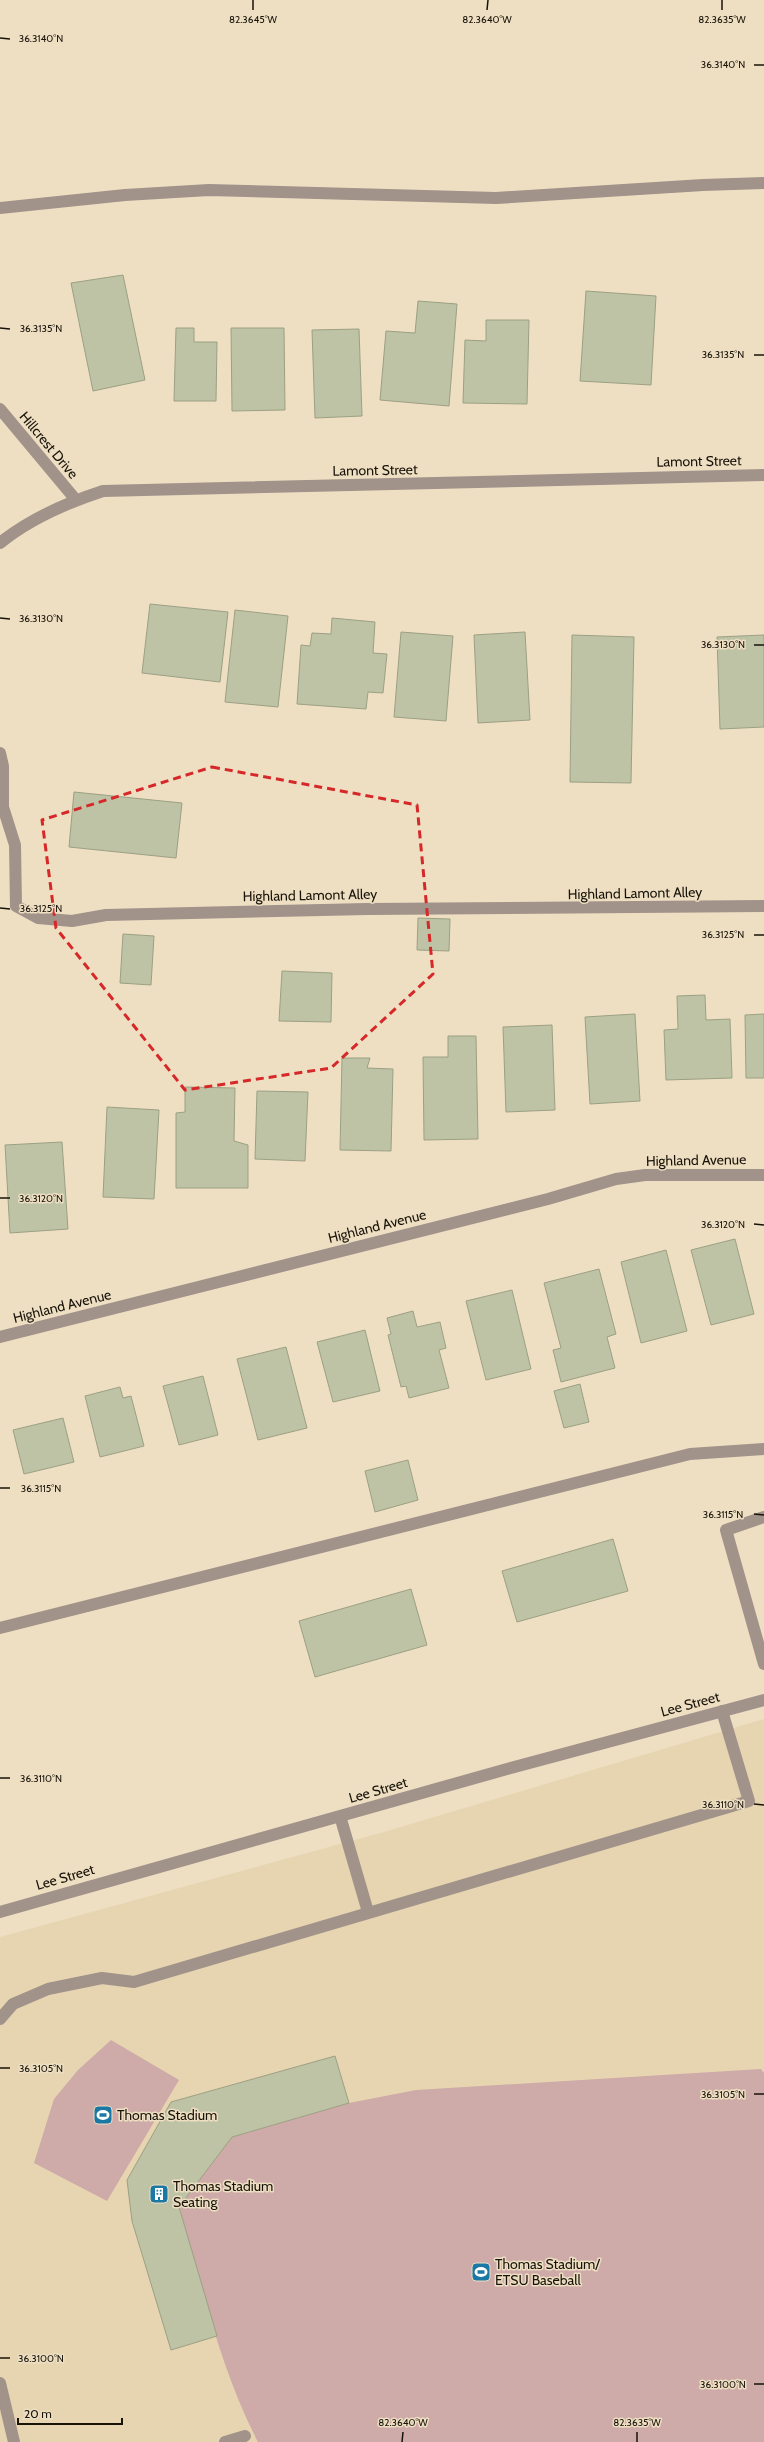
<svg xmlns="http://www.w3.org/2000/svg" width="764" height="2442" font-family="Cabin,sans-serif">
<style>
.built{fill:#e7d5b1}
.green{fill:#ceaaa8}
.building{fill:#bfc3a5;stroke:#9ca083}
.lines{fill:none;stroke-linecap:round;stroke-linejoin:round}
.minor{stroke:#a1928a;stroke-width:12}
.marked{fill:none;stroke:#d62828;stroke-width:3;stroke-dasharray:8 5;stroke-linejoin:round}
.ticks{fill:none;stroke:#181309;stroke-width:1.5}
.labels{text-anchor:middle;stroke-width:3;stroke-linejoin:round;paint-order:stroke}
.street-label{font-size:14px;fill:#181309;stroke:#eedfc3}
.poi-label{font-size:14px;fill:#181309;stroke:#eedfc3;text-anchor:start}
.ticks-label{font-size:10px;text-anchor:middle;fill:#181309;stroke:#eedfc3;stroke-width:3;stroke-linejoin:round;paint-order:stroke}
</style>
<rect width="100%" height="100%" fill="#eedfc3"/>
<path class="built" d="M764 1719V2442H0V1937L384 1832Z"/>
<path class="green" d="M111 2040 179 2080 107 2201 34 2163 54 2099 78 2070Z
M761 2069 764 2073V2442H258C220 2369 202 2286 179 2207L232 2137 349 2103 416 2090Z"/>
<path class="building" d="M123 275 145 380 93 391 71 283Z
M586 291 656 296 651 385 580 381Z
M418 301 457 304 449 406 380 400 386 331 415 333Z
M486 320H529L527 404 463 403 465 340 486 341Z
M176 328H194V342H217L216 401H174Z
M231 328H284L285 410 232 411Z
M359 329 362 416 315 418 312 330Z
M150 604 228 612 220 682 142 673Z
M235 610 288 616 278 707 225 702Z
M332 618 375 622 373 653 387 654 383 693 368 692 366 709 297 704 301 645 310 646 312 633 331 634Z
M401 632 453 636 446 721 394 717Z
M525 632 530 720 478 723 474 635Z
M572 635 634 637 631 783 570 782Z
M764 635V727L720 729 717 637Z
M74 792 182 803 176 858 69 847Z
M418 918 450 919 449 951 417 950Z
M123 934 154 936 151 985 120 983Z
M282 971 332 973 331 1022 279 1021Z
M705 995 706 1020 730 1019 732 1078 666 1080 664 1030 678 1029 677 996Z
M635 1014 640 1101 590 1104 585 1017Z
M764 1014V1078H746L745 1015Z
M552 1025 555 1110 506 1112 503 1027Z
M448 1036H476L478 1139 424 1140 423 1057H448Z
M342 1058H370L367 1068 393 1069 391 1151 340 1150Z
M185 1087 235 1088 234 1141 248 1145V1188H176V1113L185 1112Z
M257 1091 308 1092 305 1161 255 1159Z
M107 1107 159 1110 154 1199 103 1197Z
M62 1142 68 1229 10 1233 5 1145Z
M735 1239 754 1314 711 1325 691 1250Z
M666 1250 687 1331 641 1343 621 1262Z
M599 1269 616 1334 607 1337 615 1368 561 1382 553 1350 561 1348 544 1283Z
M512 1290 531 1369 486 1380 466 1301Z
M413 1311 417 1327 440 1322 446 1348 439 1350 449 1388 409 1398 406 1386 401 1387 388 1335 391 1334 387 1318Z
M365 1330 380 1391 333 1402 317 1342Z
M286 1347 307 1428 258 1440 237 1359Z
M203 1376 218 1435 179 1445 163 1386Z
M580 1384 589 1422 564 1428 554 1391Z
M120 1387 123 1398 131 1396 144 1446 100 1457 85 1396Z
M63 1418 74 1462 24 1474 13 1430Z
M408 1460 418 1500 375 1512 365 1471Z
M613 1539 628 1591 517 1622 502 1571Z
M411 1589 427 1645 315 1677 299 1621Z
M335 2056 349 2103 232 2137 179 2207 217 2336 171 2350 132 2221 127 2180 171 2102Z"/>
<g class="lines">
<path class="minor" d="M0 208 125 195 209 190 496 198 703 185 764 183
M0 409 76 500
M0 543C31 518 66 503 103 491L764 475
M0 753 3 766V807L15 845 16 906 38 918 72 921 106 915 367 909 764 906
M0 1337 548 1199 616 1179 645 1175H764
M764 1517 726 1530 764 1664
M0 1628 690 1454 764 1449
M340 1816 368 1912
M0 1912 507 1769 764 1700
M0 2019 13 2004 48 1989 102 1978 134 1982 749 1801 722 1711
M0 2383 14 2442
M225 2442 245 2436"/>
</g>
<path class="marked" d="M212 767 417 805 433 974 331 1068 185 1090 56 928 42 820Z"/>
<path class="ticks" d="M253 10V0M487 10 488 0M722 10V0M0 38 10 39M754 65H764M0 328 10 329M754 355H764M0 618 10 619M754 645H764M0 908 10 909M754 935H764M0 1198H10M754 1224 764 1225M0 1488H10M754 1514 764 1515M0 1778H10M754 1804 764 1805M0 2068H10M754 2094H764M0 2358H10M754 2384H764M402 2442 403 2432M637 2442V2432"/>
<defs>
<g id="stadium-square" transform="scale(1)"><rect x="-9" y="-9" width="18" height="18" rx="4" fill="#1b78a5" stroke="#eedfc3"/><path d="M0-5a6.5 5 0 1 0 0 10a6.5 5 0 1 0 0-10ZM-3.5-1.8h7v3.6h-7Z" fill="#fff"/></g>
<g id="building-square" transform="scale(1)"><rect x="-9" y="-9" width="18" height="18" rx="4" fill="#1b78a5" stroke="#eedfc3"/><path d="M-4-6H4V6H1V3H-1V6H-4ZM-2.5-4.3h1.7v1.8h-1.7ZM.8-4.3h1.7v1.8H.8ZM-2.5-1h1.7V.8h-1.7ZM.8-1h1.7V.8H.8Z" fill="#fff"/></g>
</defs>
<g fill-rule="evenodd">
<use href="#stadium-square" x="103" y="2115"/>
<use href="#building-square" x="159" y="2194"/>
<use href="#stadium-square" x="481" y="2272"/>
</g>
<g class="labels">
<g class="street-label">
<text transform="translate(49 445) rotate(50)" y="5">Hillcrest Drive</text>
<text transform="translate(699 461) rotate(-1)" y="5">Lamont Street</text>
<text transform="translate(375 470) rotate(-1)" y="5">Lamont Street</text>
<text transform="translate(635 893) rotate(-1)" y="5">Highland Lamont Alley</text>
<text transform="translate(310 895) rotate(-1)" y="5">Highland Lamont Alley</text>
<text transform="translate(696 1160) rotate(-1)" y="5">Highland Avenue</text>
<text transform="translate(377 1226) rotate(-14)" y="5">Highland Avenue</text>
<text transform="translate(62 1306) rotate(-14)" y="5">Highland Avenue</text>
<text transform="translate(690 1704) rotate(-15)" y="5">Lee Street</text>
<text transform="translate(378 1790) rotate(-16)" y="5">Lee Street</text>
<text transform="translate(65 1877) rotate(-16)" y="5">Lee Street</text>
</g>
<g class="poi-label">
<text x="117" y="2120">Thomas Stadium</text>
<text x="173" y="2191">Thomas Stadium<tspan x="173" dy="16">Seating</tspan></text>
<text x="495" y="2269">Thomas Stadium/<tspan x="495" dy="16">ETSU Baseball</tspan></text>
</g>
</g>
<g class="ticks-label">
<text x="253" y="23">82.3645°W</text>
<text x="487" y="23">82.3640°W</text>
<text x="722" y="23">82.3635°W</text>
<text x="41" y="42">36.3140°N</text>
<text x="723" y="68">36.3140°N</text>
<text x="41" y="332">36.3135°N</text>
<text x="723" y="358">36.3135°N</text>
<text x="41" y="622">36.3130°N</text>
<text x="723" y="648">36.3130°N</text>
<text x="41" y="912">36.3125°N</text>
<text x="723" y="938">36.3125°N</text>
<text x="41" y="1202">36.3120°N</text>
<text x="723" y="1228">36.3120°N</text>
<text x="41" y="1492">36.3115°N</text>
<text x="723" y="1518">36.3115°N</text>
<text x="41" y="1782">36.3110°N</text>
<text x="723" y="1808">36.3110°N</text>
<text x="41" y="2072">36.3105°N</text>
<text x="723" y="2098">36.3105°N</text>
<text x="41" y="2362">36.3100°N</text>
<text x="723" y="2388">36.3100°N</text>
<text x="403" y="2426">82.3640°W</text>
<text x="637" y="2426">82.3635°W</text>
</g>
<path d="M18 2418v6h104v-6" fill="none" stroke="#181309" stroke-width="2"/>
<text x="24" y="2418" font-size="12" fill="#181309" stroke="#eedfc3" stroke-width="3" paint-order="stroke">20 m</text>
</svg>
